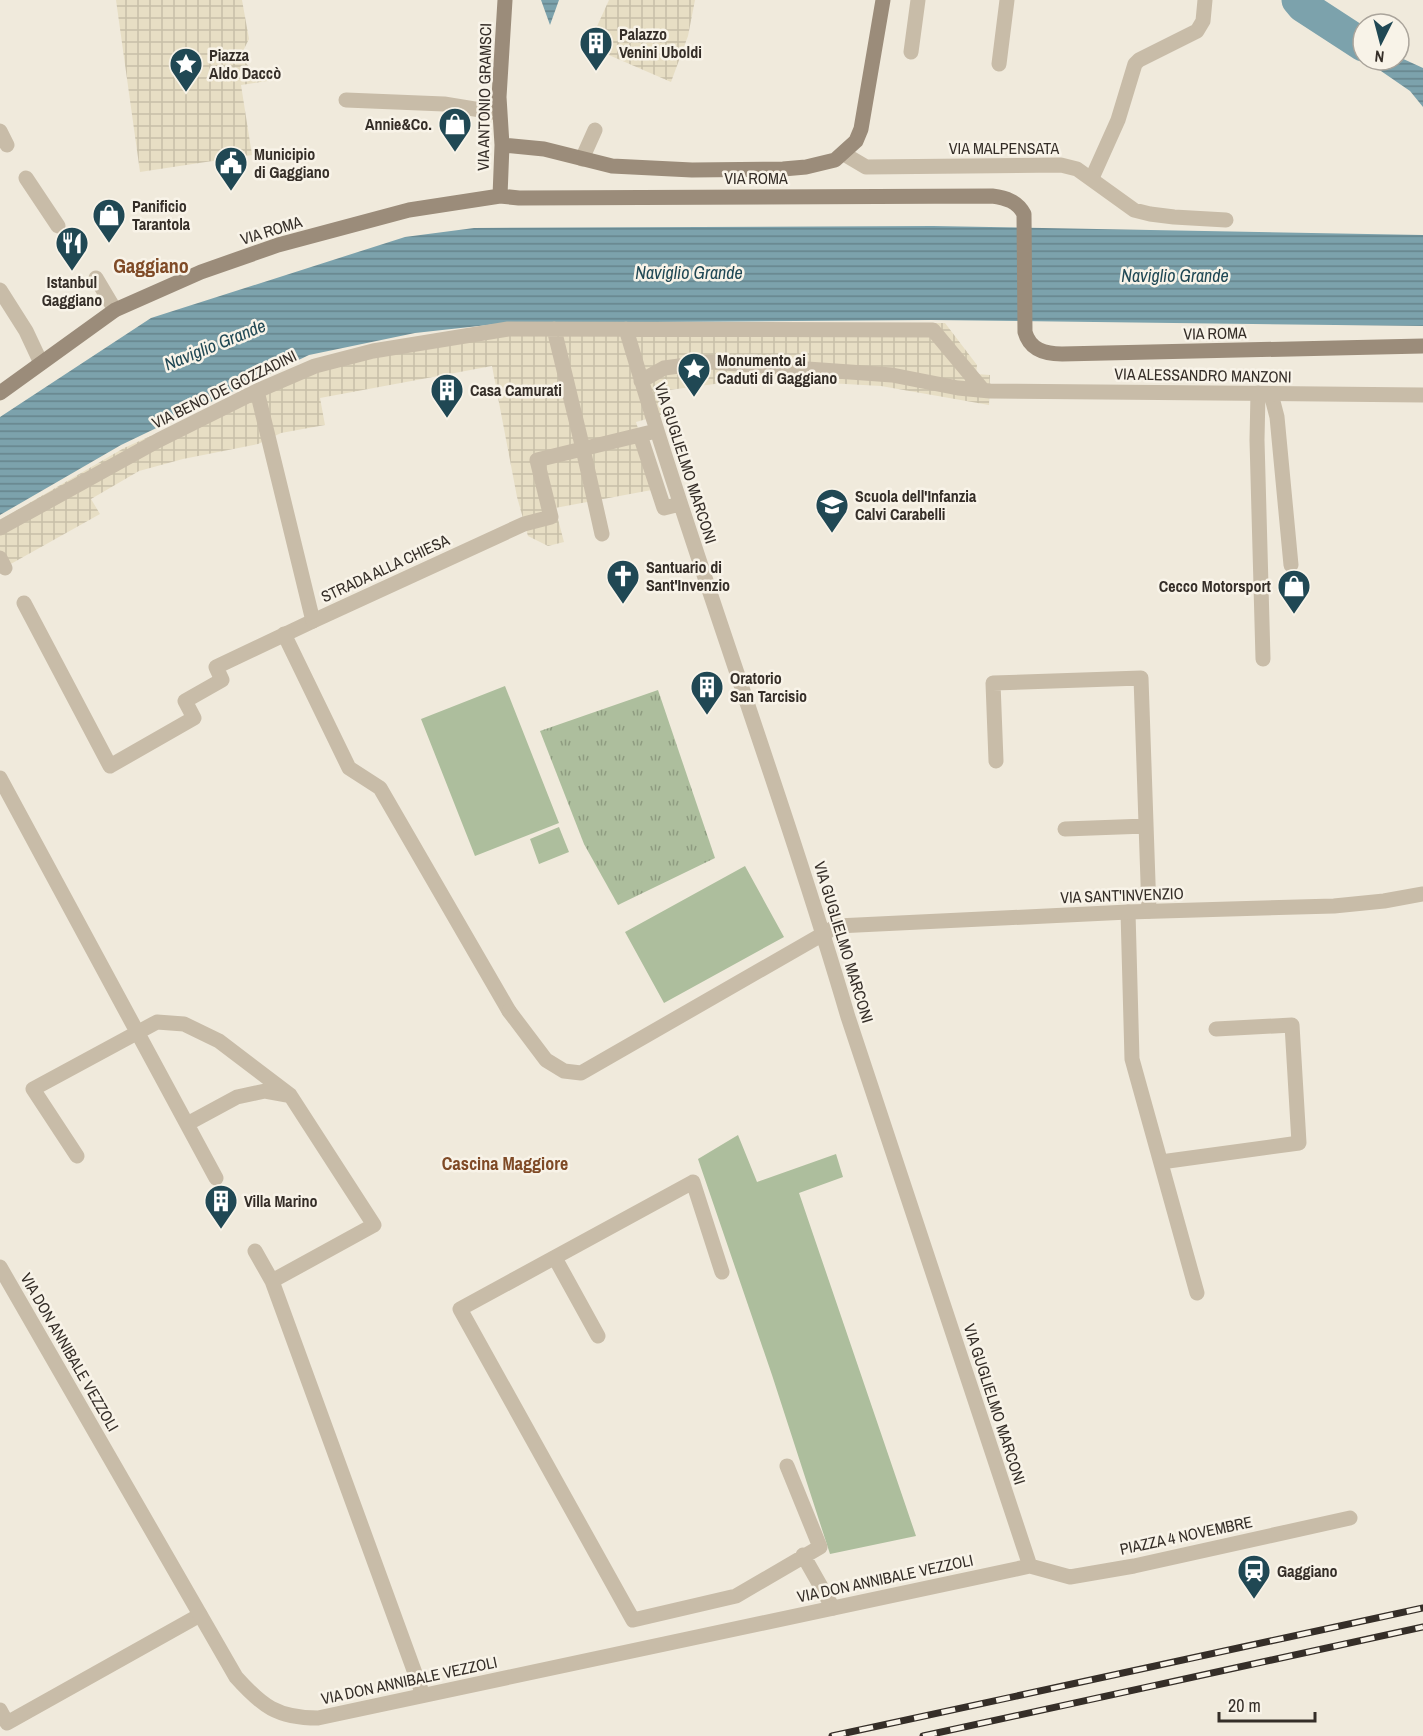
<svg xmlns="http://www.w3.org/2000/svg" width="1423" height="1736" font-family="'Archivo Narrow',sans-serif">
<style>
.green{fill:#adbe9d}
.park{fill:url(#park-tufts)}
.plaza{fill:url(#plaza-grid)}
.water{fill:url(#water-rules)}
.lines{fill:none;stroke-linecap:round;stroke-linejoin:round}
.canal{stroke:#7ca2ac;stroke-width:33}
.lane{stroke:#c8bca8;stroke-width:15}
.street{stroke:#c8bca8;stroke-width:15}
.secondary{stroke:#9b8c7a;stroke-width:15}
.rail-casing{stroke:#352e28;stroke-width:7}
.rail{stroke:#f8f3e8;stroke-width:4.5;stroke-dasharray:14;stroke-linecap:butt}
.labels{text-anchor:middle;stroke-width:5;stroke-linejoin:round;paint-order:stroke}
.poi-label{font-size:16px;font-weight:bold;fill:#352e28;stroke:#f8f3e8;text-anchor:start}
.street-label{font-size:16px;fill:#352e28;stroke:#f8f3e8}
.water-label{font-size:18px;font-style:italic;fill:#204854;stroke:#f8f3e8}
.neighbourhood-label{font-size:18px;font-weight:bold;fill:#7f4a26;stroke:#f8f3e8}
.quarter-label{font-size:20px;font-weight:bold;fill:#7f4a26;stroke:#f8f3e8}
</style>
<defs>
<pattern id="park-tufts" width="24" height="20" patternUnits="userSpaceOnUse" patternTransform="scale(1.5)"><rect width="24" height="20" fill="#adbe9d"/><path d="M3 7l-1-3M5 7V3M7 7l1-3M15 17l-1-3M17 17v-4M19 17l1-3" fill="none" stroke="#8e9b80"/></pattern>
<pattern id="plaza-grid" width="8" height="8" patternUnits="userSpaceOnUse" patternTransform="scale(1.5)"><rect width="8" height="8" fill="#e7dec4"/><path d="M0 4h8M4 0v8" fill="none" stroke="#c7bfa8"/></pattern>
<pattern id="water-rules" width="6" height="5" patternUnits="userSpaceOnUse" patternTransform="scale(1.5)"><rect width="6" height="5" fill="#7ca2ac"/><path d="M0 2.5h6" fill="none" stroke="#66848c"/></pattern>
</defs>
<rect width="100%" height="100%" fill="#f0eadc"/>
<path class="green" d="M505 686 559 823 475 856 421 719Z
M559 827 569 852 539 864 530 839Z
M745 866 784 937 664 1003 625 932Z
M738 1135 757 1182 836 1154 843 1177 799 1193 916 1536 830 1554 772 1375 698 1159Z"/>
<path class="park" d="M658 690 715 858 618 905 584 844 540 731Z"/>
<path class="plaza" d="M116 0H242L249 39 244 49 245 61 253 73 267 78V81L241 85 252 155 140 172Z
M609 0H695L688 36 671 82 588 46Z
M945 323 977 365 976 374 990 375 989 405 881 386 774 380 722 383 669 390 662 404 661 415 636 422 657 489 555 508 564 542 548 546 528 536 517 497 492 366 320 398 325 425 281 433 258 444 183 459 139 471 91 499 100 514 0 570V520L124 448 311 363 506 324Z"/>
<path class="water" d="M541 0H559L550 25Z
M1303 6 1363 38V59L1326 33Z
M1399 57 1423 68V107L1410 91 1365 60H1399Z
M933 226 1423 235V326L931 320 506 323 415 333 309 355 121 445 0 515V417L151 318 405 237 474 228Z"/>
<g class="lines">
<path class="canal" d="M1298 0 1303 6 1363 45"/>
<path class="lane" d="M911 52 918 0
M999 64 1007 0
M346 100 444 104 499 113
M0 131 7 145
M582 159 595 130
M26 178 58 226
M1092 178 1118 120 1135 64 1139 60 1197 31 1203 21 1205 0
M96 278 115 310
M1258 393 1257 440 1263 659
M1271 394 1277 417 1291 565
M0 558 5 568
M24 603 110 766 194 718 185 701 222 680 216 667 313 621
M284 634 349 768 380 788 509 1011
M996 761 993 683 1141 678 1149 911
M0 778 216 1178
M1065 829 1146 826
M1128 912 1132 1059 1197 1293
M187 1124 237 1097 265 1091 287 1095
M77 1156 33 1089 157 1022 184 1024 219 1041 290 1095 374 1225 272 1281 423 1695
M1161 1162 1299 1143 1292 1025 1216 1029
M255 1251 272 1281
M555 1258 598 1336
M722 1272 693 1182 460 1309 633 1620 736 1596 820 1547 787 1466
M803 1555 833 1608
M0 1710 7 1723 200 1615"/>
<path class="street" d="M844 154 866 167 1061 165 1077 169 1134 210 1150 214 1174 217 1226 220
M0 290 26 331 41 363
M554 329 583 449 602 534
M626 329C694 560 780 786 848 1017L1030 1566
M641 381 664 368 710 362 892 375 958 388 990 391 1423 395
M257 391 313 621 524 524 551 517 537 460 656 431
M640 435 664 508 680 504
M0 528 159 440 257 391 315 366 373 351 508 329 933 330 983 390
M509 1011 546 1060 564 1071 581 1073 837 926 1128 912 1334 906 1384 901 1423 894
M0 1267 236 1677C262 1706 277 1718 318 1718L1030 1566 1070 1577 1134 1566 1350 1518"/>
<path class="secondary" d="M502 145 544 149 612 166 692 170 783 169 806 167 835 160 856 141 861 129 883 0
M500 196 502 145 499 97 505 0
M0 393 115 310 201 272 278 245 409 210 500 196 519 198 992 196C1006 198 1017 201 1024 214L1025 332C1030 350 1045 354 1062 354L1423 346"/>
<g class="rail-casing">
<path id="rail" d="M832 1736 1423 1608
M923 1736 1423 1627"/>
</g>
<use href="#rail" class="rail"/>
</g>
<defs>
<g id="building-pin" transform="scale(1.725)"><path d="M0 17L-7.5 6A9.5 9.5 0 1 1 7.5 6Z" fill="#204854" stroke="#f8f3e8"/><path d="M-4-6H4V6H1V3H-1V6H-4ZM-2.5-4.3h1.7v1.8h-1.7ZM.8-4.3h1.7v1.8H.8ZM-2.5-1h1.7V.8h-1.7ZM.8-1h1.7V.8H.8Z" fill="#fff"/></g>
<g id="sight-pin" transform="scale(1.725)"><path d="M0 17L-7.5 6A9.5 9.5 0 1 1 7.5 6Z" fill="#204854" stroke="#f8f3e8"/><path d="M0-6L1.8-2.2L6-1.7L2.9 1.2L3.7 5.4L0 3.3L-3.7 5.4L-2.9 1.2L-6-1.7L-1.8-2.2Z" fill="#fff"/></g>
<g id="shop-pin" transform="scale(1.725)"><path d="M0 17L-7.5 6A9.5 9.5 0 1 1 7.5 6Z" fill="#204854" stroke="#f8f3e8"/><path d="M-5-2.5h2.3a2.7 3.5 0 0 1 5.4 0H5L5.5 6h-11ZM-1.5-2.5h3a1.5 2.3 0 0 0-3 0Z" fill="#fff"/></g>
<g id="civic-pin" transform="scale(1.725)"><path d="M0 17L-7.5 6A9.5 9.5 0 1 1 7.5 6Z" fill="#204854" stroke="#f8f3e8"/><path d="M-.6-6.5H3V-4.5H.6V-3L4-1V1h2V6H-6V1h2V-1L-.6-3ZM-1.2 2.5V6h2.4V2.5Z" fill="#fff"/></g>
<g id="restaurant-pin" transform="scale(1.725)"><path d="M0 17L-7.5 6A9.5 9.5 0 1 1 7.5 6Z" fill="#204854" stroke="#f8f3e8"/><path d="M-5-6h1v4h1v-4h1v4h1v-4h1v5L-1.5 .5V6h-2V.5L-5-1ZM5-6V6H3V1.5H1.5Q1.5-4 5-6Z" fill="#fff"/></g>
<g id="school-pin" transform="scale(1.725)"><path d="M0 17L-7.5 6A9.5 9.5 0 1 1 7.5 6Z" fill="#204854" stroke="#f8f3e8"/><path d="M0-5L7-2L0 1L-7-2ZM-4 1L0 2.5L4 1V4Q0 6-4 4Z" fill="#fff"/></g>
<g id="church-pin" transform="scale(1.725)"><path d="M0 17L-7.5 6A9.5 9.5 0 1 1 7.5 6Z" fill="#204854" stroke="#f8f3e8"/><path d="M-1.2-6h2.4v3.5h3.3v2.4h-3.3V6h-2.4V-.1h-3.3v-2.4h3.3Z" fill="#fff"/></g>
<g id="station-pin" transform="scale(1.725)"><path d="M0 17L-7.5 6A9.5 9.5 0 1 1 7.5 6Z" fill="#204854" stroke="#f8f3e8"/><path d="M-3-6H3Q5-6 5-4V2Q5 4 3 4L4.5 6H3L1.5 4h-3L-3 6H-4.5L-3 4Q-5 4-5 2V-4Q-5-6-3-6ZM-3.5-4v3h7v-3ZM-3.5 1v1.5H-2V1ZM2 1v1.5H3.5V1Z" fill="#fff"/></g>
</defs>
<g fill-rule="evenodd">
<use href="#building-pin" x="596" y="43"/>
<use href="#sight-pin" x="186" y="64"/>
<use href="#shop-pin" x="455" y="124"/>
<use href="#civic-pin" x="231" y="163"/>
<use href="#shop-pin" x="109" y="215"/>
<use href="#restaurant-pin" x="72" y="243"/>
<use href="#sight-pin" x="694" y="369"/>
<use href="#building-pin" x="447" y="390"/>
<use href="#school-pin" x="832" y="505"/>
<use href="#church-pin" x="623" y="576"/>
<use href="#shop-pin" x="1294" y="586"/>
<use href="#building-pin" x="707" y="687"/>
<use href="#building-pin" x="221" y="1201"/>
<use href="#station-pin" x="1254" y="1571"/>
</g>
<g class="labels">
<g class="poi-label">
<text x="619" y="40">Palazzo<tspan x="619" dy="18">Venini Uboldi</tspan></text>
<text x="209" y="61">Piazza<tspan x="209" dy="18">Aldo Daccò</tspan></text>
<text x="432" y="130" text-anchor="end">Annie&amp;Co.</text>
<text x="254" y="160">Municipio<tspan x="254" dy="18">di Gaggiano</tspan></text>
<text x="132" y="212">Panificio<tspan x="132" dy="18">Tarantola</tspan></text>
<text x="72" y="288" text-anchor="middle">Istanbul<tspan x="72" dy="18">Gaggiano</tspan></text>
<text x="717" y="366">Monumento ai<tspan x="717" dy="18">Caduti di Gaggiano</tspan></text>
<text x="470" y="396">Casa Camurati</text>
<text x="855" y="502">Scuola dell'Infanzia<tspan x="855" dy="18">Calvi Carabelli</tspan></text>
<text x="646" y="573">Santuario di<tspan x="646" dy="18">Sant'Invenzio</tspan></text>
<text x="1271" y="592" text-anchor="end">Cecco Motorsport</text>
<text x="730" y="684">Oratorio<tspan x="730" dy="18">San Tarcisio</tspan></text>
<text x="244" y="1207">Villa Marino</text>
<text x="1277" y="1577">Gaggiano</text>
</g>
<g class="street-label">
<text transform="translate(484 97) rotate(-89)" y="6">VIA ANTONIO GRAMSCI</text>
<text x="1004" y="154">VIA MALPENSATA</text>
<text x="756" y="184">VIA ROMA</text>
<text transform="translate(271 230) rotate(-17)" y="6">VIA ROMA</text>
<text transform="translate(1215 333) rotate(-1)" y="6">VIA ROMA</text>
<text transform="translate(1203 375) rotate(1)" y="6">VIA ALESSANDRO MANZONI</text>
<text transform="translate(224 389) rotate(-26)" y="6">VIA BENO DE GOZZADINI</text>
<text transform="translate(686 463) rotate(72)" y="6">VIA GUGLIELMO MARCONI</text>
<text transform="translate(385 568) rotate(-25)" y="6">STRADA ALLA CHIESA</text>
<text transform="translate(1122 895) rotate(-2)" y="6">VIA SANT'INVENZIO</text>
<text transform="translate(844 942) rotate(73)" y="6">VIA GUGLIELMO MARCONI</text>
<text transform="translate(70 1352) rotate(60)" y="6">VIA DON ANNIBALE VEZZOLI</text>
<text transform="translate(995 1404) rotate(72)" y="6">VIA GUGLIELMO MARCONI</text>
<text transform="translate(1186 1535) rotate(-12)" y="6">PIAZZA 4 NOVEMBRE</text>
<text transform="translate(885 1578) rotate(-12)" y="6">VIA DON ANNIBALE VEZZOLI</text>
<text transform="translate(409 1680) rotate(-12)" y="6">VIA DON ANNIBALE VEZZOLI</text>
</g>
<g class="water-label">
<text x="689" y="279">Naviglio Grande</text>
<text x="1175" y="282">Naviglio Grande</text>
<text transform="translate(215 345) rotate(-22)" y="6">Naviglio Grande</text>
</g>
<g class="neighbourhood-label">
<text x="505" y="1170">Cascina Maggiore</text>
</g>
<g class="quarter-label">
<text x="151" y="273">Gaggiano</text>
</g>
</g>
<g transform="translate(1381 42) rotate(186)"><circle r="28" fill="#f8f3e8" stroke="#aaa49b" stroke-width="1.5"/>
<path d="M0-4.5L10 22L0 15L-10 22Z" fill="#204854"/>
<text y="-9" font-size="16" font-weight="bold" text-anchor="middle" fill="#352e28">N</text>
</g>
<path d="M1219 1712v9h96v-9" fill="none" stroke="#352e28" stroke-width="3"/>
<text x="1228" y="1712" font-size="18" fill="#352e28" stroke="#f8f3e8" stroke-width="4.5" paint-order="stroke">20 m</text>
</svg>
